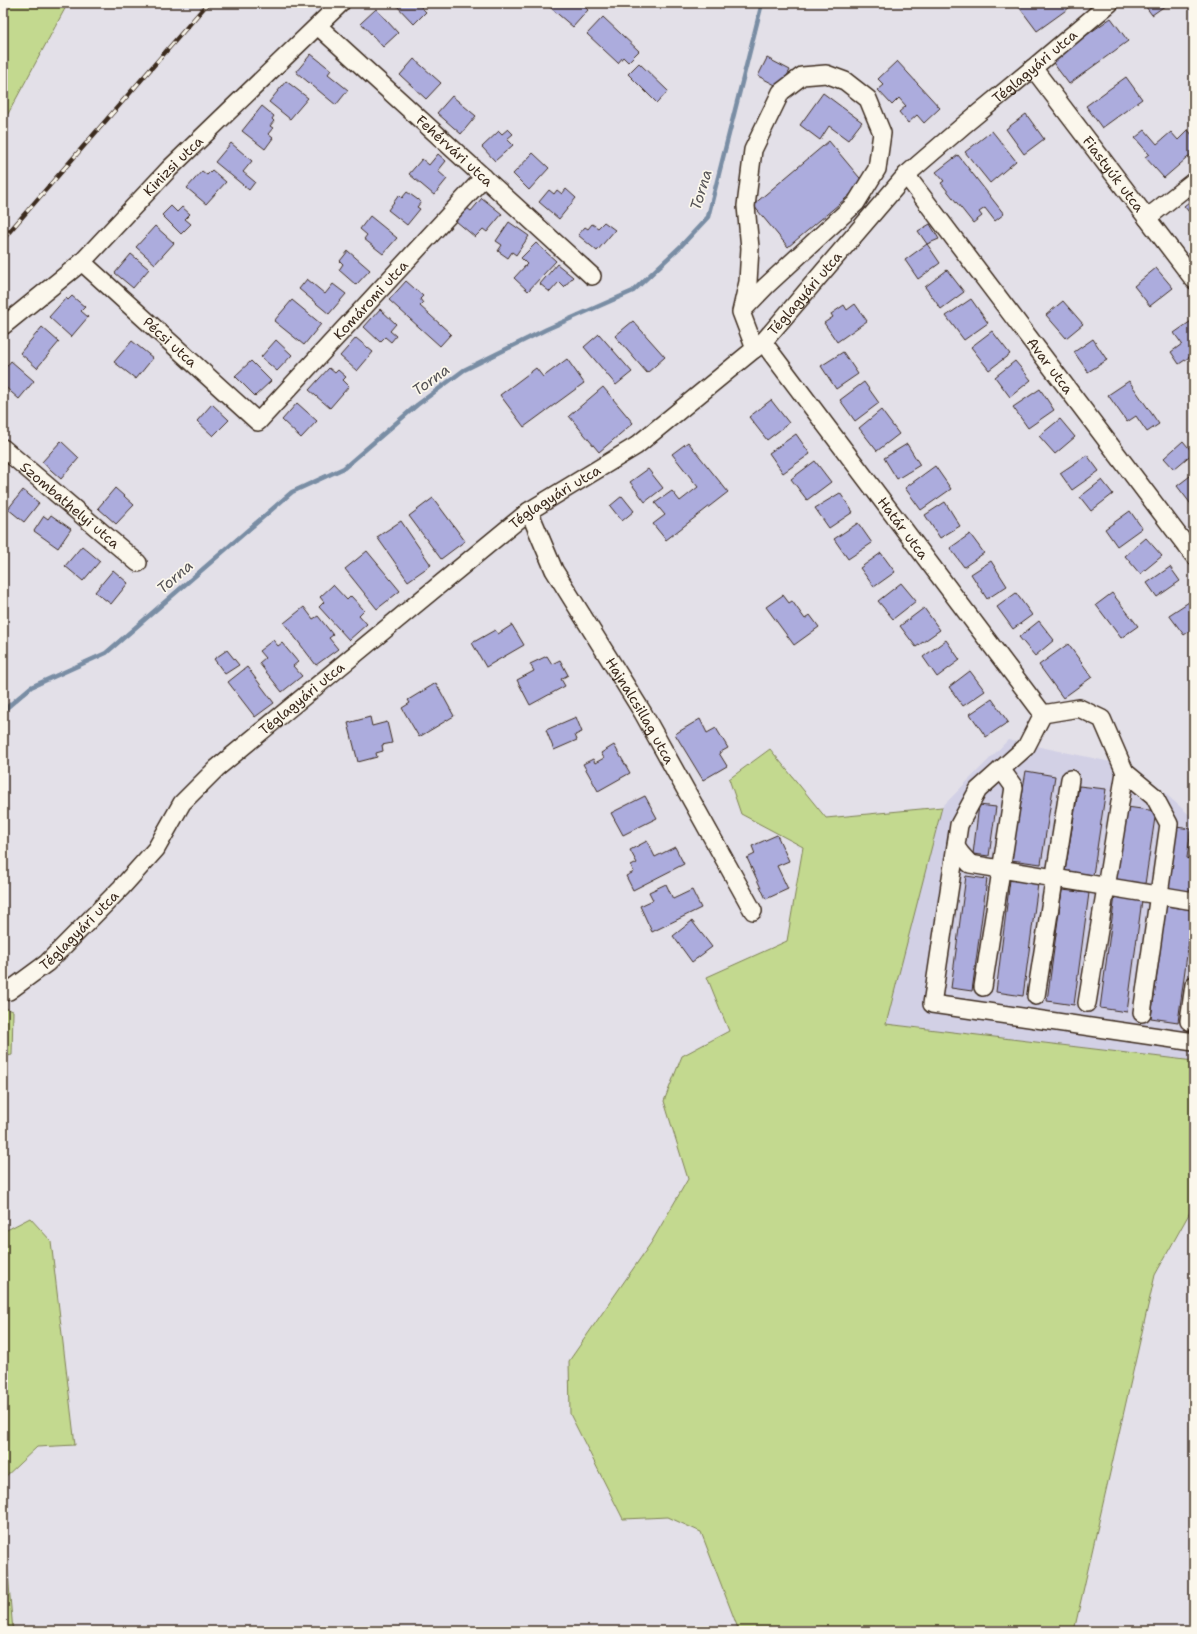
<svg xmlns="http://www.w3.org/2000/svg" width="1197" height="1634" font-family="'Shantell Sans',sans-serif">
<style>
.built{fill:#d2d0e5}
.green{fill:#c3d98f;stroke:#7f8256}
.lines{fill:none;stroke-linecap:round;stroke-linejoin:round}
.stream{stroke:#798da4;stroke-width:4.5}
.building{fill:#acacdd;stroke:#3b2a1e}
.minor-casing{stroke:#3b2a1e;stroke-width:20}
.minor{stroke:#fbf7ec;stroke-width:17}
.rail-casing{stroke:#3b2a1e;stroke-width:4.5}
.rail{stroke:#fbf7ec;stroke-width:3;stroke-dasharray:9;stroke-linecap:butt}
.labels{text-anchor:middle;stroke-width:3.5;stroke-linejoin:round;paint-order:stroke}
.street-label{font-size:14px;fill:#3b2a1e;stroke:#fbf7ec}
.water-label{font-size:15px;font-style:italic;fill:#555356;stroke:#fbf7ec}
</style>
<rect width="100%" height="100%" fill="#e3e0e8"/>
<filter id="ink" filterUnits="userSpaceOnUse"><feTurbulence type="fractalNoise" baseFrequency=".025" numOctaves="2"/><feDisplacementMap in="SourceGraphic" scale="8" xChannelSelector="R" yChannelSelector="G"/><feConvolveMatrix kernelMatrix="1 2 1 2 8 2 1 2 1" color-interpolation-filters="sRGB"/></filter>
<g filter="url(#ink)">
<path class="built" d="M1008 740 1135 767 1193 818 1194 820V1061L886 1024 942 807Z"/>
<path class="green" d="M3 3H68L3 123Z
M770 749 826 818 942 807 886 1024 1194 1061V1205L1155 1275 1074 1631H739L701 1532 668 1517 623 1519 570 1414 569 1361 651 1243 688 1179 664 1101 682 1056 729 1031 707 977 787 941 803 847 741 814 729 779Z
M3 1007 13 1011 12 1055 3 1057Z
M30 1218 51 1241 75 1445 37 1447 3 1479V1232Z
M3 1517 13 1631H3Z"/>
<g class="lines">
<path class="stream" d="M3 711 31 687 106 653 292 492 344 468 417 405 464 370 547 329 633 291 680 247 708 217 762 3"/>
</g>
<path class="building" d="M394 3H417L426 12 414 24Z
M545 3H581L588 10 573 27Z
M1016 3H1076L1037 31Z
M1143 3H1169L1152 15Z
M376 9 398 33 383 47 361 23Z
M603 17 639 51 628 62 623 57 618 63 587 34Z
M1111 18 1128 41 1069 84 1051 60Z
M311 54 331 70 328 74 348 90 336 105 296 72Z
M767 58 790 70 781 88 758 76Z
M414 59 441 83 426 99 400 75Z
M897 61 940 108 924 123 917 115 908 123 899 112 906 106 899 98 892 105 878 90 884 85 878 79Z
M639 63 668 91 657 103 628 74Z
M1126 77 1142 99 1102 128 1086 106Z
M286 81 308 98 290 119 269 102Z
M823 93 862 122 848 140 829 126 820 140 800 125Z
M452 96 476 116 461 134 437 113Z
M262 106 274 116 272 119 274 121 270 126 273 128 268 134 273 138 265 149 242 131Z
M1026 114 1044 139 1024 154 1006 129Z
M508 129 513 134 507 139 513 145 495 161 482 147 499 131 502 134Z
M1145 130 1157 144 1171 132 1178 140 1188 130 1194 137V152L1164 178 1145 157 1149 154 1135 138Z
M992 131 1016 161 990 183 965 152Z
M829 141 864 183 788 247 753 205Z
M231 143 252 161 243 172 255 182 249 190 215 162Z
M533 153 549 168 529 190 513 174Z
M438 154 446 161 438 171 447 179 434 195 409 174 422 159 429 165Z
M958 155 1004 214 995 221 985 208 979 212 982 216 973 223 941 183 944 181 936 172Z
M212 170 226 182 206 204 187 188 202 171 207 175Z
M566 189 576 198 559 219 539 202 549 190 554 194 557 190 562 194Z
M407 192 421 202 417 207 420 209 407 225 388 210 399 195 402 198Z
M482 198 502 214 487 232 483 229 475 237 456 221 467 208 471 211Z
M1194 198V218L1184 206Z
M171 206 177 212 182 207 190 214 185 219 191 224 181 234 162 215Z
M370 216 397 238 383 254 364 239 367 235 360 229Z
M509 222 529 236 516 255 512 252 508 258 498 251 502 245 496 241Z
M604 222 615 230 597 251 578 235 585 227 588 229 592 224 598 228Z
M930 224 939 239 927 244 918 231Z
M155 226 174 243 155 264 136 247Z
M536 243 556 261 528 291 514 278 527 264 521 258Z
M927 244 940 263 918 279 905 260Z
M348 251 370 270 356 285 339 270 343 264 340 261Z
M131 254 149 269 133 288 115 273Z
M557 264 573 277 564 287 559 282 550 292 540 284Z
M1156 268 1173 288 1150 306 1134 286Z
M947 270 964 292 941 309 925 287Z
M307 279 325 294 333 284 346 294 329 314 299 289Z
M406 281 423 296 420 299 423 303 420 306 451 334 440 346 389 300Z
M72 296 85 307 81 311 88 317 71 337 49 317 66 298 68 300Z
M971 299 988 323 964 340 946 316Z
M292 300 321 324 304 345 274 321Z
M1063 301 1083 324 1066 338 1046 315Z
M855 304 867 321 837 342 824 323 833 317 831 314 844 305 847 310Z
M380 309 396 324 390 331 396 336 391 342 385 337 380 342 364 327Z
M1194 319V354L1179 364 1171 352 1182 344 1174 333Z
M633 321 665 357 647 373 615 336Z
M42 327 59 342 37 368 20 353Z
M992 331 1010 354 989 370 971 347Z
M599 334 632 372 616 385 584 347Z
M356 338 373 352 357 371 340 356Z
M1093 339 1107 360 1088 372 1074 352Z
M276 340 292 355 277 371 261 357Z
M132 341 153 358 136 379 114 362Z
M843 352 858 374 836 389 821 366Z
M567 359 584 383 524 427 500 395 536 368 543 377Z
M11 361 34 381 19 399 3 385V371Z
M251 361 271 381 255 396 235 376Z
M1015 361 1031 380 1010 397 995 377Z
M329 368 335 373 338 370 346 377 343 380 349 386 330 408 309 390Z
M1129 381 1159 424 1147 432 1136 416 1127 422 1108 395Z
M864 382 879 403 855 421 840 400Z
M603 387 633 423 599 452 569 416Z
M1040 389 1054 410 1028 428 1013 407Z
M771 400 789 423 767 440 749 417Z
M297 403 317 421 301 438 282 420Z
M212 404 229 420 213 436 197 421Z
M881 410 899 434 877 451 859 428Z
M1060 419 1075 437 1055 454 1039 436Z
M796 434 810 454 783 473 769 453Z
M61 441 79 458 61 479 42 462Z
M1183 441 1193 453 1174 469 1164 458Z
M688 442 728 492 666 540 653 524 665 515 655 503 672 491 680 501 698 487 672 454Z
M907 444 920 465 897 479 884 458Z
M1087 455 1099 471 1072 490 1060 473Z
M815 461 831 482 807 500 791 479Z
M935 466 951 489 921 510 905 488Z
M648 469 663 488 645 502 630 482Z
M1194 473V508L1177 486Z
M1102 480 1113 494 1091 511 1080 497Z
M115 488 134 505 116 524 98 508Z
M23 490 39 503 24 522 8 509Z
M840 493 853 512 829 528 815 508Z
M622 496 634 511 622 521 610 506Z
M433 498 465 541 441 559 409 516Z
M945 502 960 526 940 538 925 515Z
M1130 511 1142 528 1117 546 1105 529Z
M51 515 71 529 58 548 34 531 44 516 48 519Z
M401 521 431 565 408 581 377 537Z
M858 523 872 543 848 559 834 539Z
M970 534 984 553 964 567 950 548Z
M1146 538 1162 556 1140 574 1125 556Z
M82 546 100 561 83 581 65 566Z
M367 551 400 591 377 609 345 569Z
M881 553 895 572 874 587 860 568Z
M991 561 1007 586 987 599 971 574Z
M1170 567 1180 581 1157 597 1147 583Z
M113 570 128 583 111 604 95 592Z
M901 583 916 601 893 619 878 601Z
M333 585 347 600 351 596 364 610 359 615 367 624 349 640 319 607 324 602 320 597Z
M1016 593 1032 615 1013 629 997 607Z
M1112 593 1138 626 1121 638 1096 605Z
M783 595 789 603 792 601 805 619 810 615 819 627 794 645 766 607Z
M1192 600 1194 603V628L1184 635 1169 615Z
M304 607 313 619 318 616 333 635 329 638 338 649 316 665 284 623Z
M924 608 940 630 916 647 900 626Z
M1039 621 1054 640 1035 656 1019 637Z
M512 625 524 645 486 667 472 643 495 630 498 634Z
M3 630 7 632 3 638Z
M273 640 278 646 282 643 298 662 293 666 302 676 282 692 259 663 265 658 259 651Z
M946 640 960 660 937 677 923 657Z
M1068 644 1092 677 1063 698 1039 665Z
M227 650 239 665 225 674 214 659Z
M547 656 552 664 560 660 568 675 561 679 565 686 530 705 517 680 534 671 530 664Z
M247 667 274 703 255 717 228 682Z
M970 671 985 691 963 706 949 687Z
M436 683 454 716 419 737 402 708 410 703 408 700Z
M992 699 1008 722 986 737 970 714Z
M370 717 372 726 387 722 392 743 382 745 383 751 376 753 377 757 358 762 348 723Z
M576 717 582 732 575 735 577 740 554 750 546 730Z
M700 719 707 733 716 728 728 748 719 753 727 766 703 780 675 734Z
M614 745 630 773 598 791 583 764 593 759 595 763 604 758 601 753Z
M1026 771 1055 776 1041 864 1011 860Z
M1079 786 1106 789 1093 875 1065 871Z
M645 796 657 818 623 835 611 813Z
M979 805 996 807 989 856 973 854Z
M1127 807 1156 811 1145 884 1116 880Z
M1176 827 1191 829 1187 858 1194 860V893L1167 889Z
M777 835 789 861 777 866 788 889 766 899 747 858 755 854 752 846Z
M647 841 655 857 675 847 684 864 633 890 626 876 634 872 631 866 637 863 630 850Z
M966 876 987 879 972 991 951 988Z
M1010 880 1038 884 1023 996 996 992Z
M666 884 673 899 692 890 701 908 652 932 640 906 653 900 649 892Z
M1062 890 1089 893 1074 1005 1047 1001Z
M1115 896 1142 900 1127 1012 1100 1008Z
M1166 906 1193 910 1178 1022 1151 1018Z
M692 921 712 947 692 962 673 936Z"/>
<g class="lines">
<g class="minor-casing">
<g id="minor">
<path id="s1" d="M318 26 592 276"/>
<path id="s2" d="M1033 68 1194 280"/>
<path id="s3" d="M906 175 1194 556"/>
<path d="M1147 218 1194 181"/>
<path id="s4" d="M82 262 258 422 484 177"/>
<path d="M741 312 766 286 856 203 877 169 882 133 868 99 845 81 826 74 802 76 781 92 753 150 746 206 750 248 748 282 741 312 755 349"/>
<path id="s5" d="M3 326 82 262 169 169 341 3"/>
<path id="s6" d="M763 342 1043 714"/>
<path id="s7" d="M3 448 138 563"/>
<path id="s8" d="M529 511 554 570 643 713 753 911"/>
<path d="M1043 714 1026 747 978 790 959 825 932 1004 1194 1042"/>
<path d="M1043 714 1079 708 1102 719 1125 772 1087 1003"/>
<path d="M1125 772 1154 796 1169 824 1142 1013"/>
<path d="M956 847 961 854 970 864 1194 901"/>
<path d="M983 987 1014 787 1001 769"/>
<path id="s9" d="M3 992 9 991 47 963 121 888 156 849 182 803 217 768 529 511 636 446 763 342 906 175 964 125 1033 68 1110 3"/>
<path d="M1036 996 1070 779"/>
<path d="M1189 1021 1194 985"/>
</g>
</g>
<use href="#minor" class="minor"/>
<g class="rail-casing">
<path id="rail" d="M3 239 208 3"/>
</g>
<use href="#rail" class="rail"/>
</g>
</g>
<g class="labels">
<g class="street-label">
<text dy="5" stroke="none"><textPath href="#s9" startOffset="1395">Téglagyári utca</textPath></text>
<text dy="5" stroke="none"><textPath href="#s1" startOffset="185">Fehérvári utca</textPath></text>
<text dy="5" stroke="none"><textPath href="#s5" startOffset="234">Kinizsi utca</textPath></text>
<text dy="5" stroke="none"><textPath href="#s2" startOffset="133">Fiastyúk utca</textPath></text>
<text dy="5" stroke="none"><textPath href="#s9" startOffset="1071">Téglagyári utca</textPath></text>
<text dy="5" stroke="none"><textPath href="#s4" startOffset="404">Komáromi utca</textPath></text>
<text dy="5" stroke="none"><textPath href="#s4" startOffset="119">Pécsi utca</textPath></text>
<text dy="5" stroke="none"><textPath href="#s3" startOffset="239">Avar utca</textPath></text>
<text dy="5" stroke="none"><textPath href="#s9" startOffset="747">Téglagyári utca</textPath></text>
<text dy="5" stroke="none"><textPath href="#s7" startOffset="88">Szombathelyi utca</textPath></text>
<text dy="5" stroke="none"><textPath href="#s6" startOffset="233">Határ utca</textPath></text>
<text dy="5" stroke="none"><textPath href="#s9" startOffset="423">Téglagyári utca</textPath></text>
<text dy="5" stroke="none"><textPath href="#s8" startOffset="229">Hajnalcsillag utca</textPath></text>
<text dy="5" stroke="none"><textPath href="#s9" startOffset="99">Téglagyári utca</textPath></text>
</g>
<g class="water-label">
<text transform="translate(701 190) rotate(-73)" y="5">Torna</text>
<text transform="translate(431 380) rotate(-36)" y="5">Torna</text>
<text transform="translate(175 577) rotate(-41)" y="5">Torna</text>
</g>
</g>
<rect width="1197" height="1634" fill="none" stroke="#fbf7ec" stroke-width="16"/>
<rect x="8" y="8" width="1181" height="1618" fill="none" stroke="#3b2a1e" stroke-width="1.5" filter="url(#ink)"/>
</svg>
